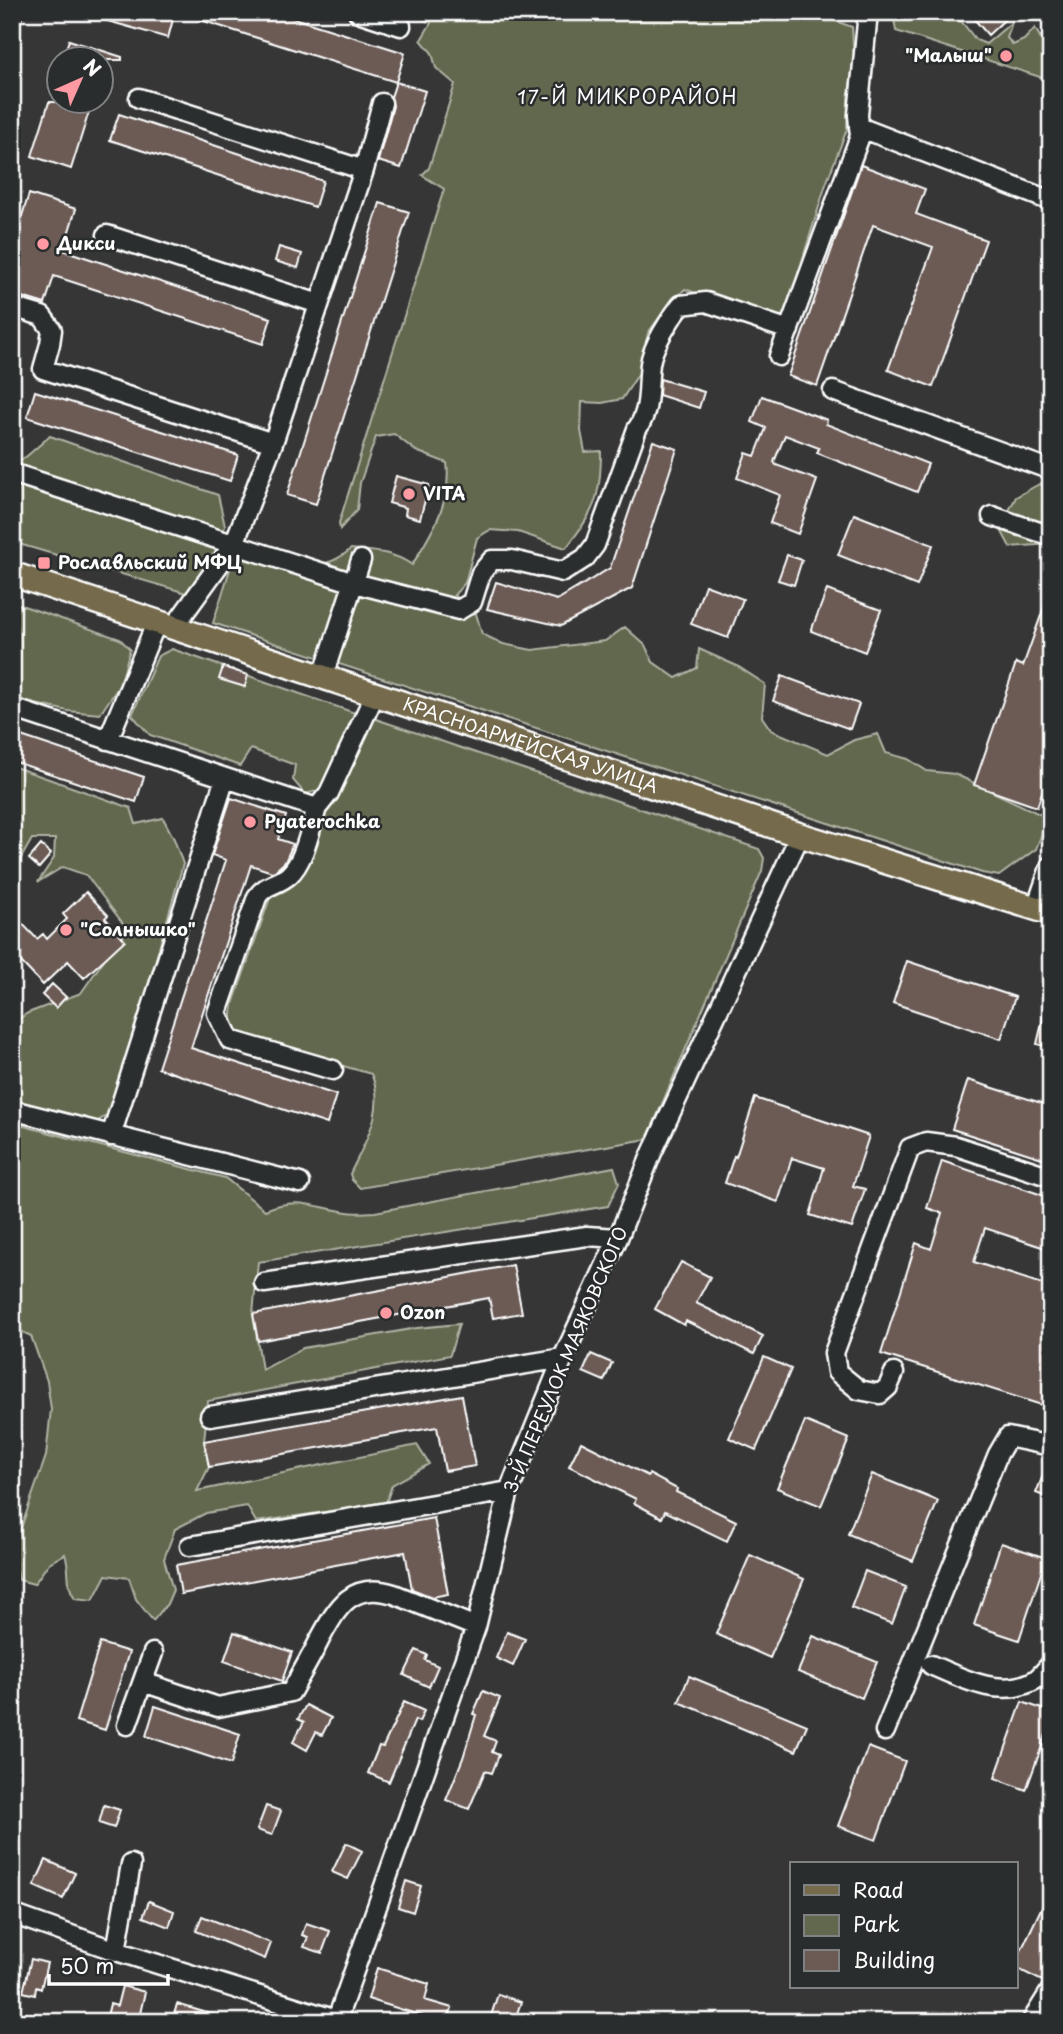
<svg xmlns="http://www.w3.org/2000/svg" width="1063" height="2034" font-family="'Playpen Sans',sans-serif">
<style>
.green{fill:#62684e;stroke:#b0b4a6;stroke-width:2}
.building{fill:#6c5a55;stroke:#fff;stroke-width:2}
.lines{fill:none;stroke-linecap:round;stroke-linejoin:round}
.minor-casing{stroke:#fff;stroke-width:23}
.major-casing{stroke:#fff;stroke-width:28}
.minor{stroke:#2a2d2e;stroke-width:18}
.major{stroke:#756b4b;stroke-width:23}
.poi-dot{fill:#ff9aa2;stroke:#2a2d2e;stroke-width:2.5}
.labels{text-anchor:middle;stroke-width:5;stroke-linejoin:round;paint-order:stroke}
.poi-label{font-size:18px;font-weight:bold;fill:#fff;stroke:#2a2d2e;text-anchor:start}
.street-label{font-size:18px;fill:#fff;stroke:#2a2d2e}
.neighbourhood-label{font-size:19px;letter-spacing:2px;fill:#fff;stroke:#2a2d2e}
</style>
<rect width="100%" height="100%" fill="#373636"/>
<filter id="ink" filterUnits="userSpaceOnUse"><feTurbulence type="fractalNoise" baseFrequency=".0143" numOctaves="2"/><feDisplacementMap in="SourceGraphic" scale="14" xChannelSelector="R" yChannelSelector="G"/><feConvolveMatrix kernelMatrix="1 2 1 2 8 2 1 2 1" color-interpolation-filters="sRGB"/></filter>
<g filter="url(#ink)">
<path class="green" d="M410 12H819L822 16 852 27 854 60 848 99 847 129 826 184 797 277 791 307 772 326 738 309 685 289 667 307 648 333 639 373 622 399 602 403 582 402 581 431 585 452 601 451C601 499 594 512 566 548L518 532 490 530 477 538 465 583 454 595 475 610 482 634 503 644 532 650 605 641 625 627 645 645 653 662 676 678 697 668 699 649 737 666 765 684 762 717 771 730 828 754 854 740 878 734 886 753 908 759 927 771 955 774 1048 818 1036 849 999 876 982 873 213 623 232 563 245 551 266 557 277 547C307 563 321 574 351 549 373 551 394 552 412 565 432 533 452 501 447 463L416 451 394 434 376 437 360 483 357 510 340 529 339 523 444 189 422 175 429 168 455 84 436 68 432 53 421 40 431 23Z
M896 12H954L976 40 986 44 1012 22 1007 38 1013 45 1024 40 1035 28 1040 37 1051 30V78L1040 77 896 31 894 19Z
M50 436 218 495 225 526 215 567 186 593 12 542V465L27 456Z
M1041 483 1047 494 1043 506 1051 503V544L1010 547 1000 528 1016 497Z
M12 602 120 639 130 649 121 683 100 714 68 711 12 699Z
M172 649 355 713 321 790 305 794 293 780 295 765 251 749 240 766 150 735 132 715 158 656Z
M370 717 759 849 764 858 762 871 647 1139 360 1188 352 1180 350 1174C365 1142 387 1108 371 1074 346 1066 250 1044 237 1030 230 1023 232 1013 233 1004L272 892 311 841Z
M12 766 131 808 136 824 163 818 174 839 183 864 116 1099 109 1114 93 1124 12 1102V1023L28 1013 81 993 108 954 128 930 86 875 63 867 38 882 54 858 55 839H32L16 867 12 868Z
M12 1123 225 1178 265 1210C296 1196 315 1207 347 1212 356 1214 366 1212 375 1212L614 1167 619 1183 608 1206 258 1262 253 1314 262 1370 303 1348 417 1328 459 1324 450 1355 208 1401 204 1441 209 1467 197 1491 417 1445 429 1464 392 1485 386 1503 256 1522 247 1506 206 1513 175 1529 164 1559 173 1590 167 1604 153 1621 136 1599 129 1578 106 1575 93 1600 75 1598C65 1585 71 1571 65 1554L49 1563 34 1584 19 1580 13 1551 46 1456 51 1409 47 1381 31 1336 12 1327Z"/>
<path class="building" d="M90 12H175L168 38 90 16Z
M185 12H274L405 53 396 82 185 15Z
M968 12H1013L988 35Z
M69 40 122 57V60H62Z
M396 82 425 91 401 168 378 161 393 106 391 97Z
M49 102H92L71 169 32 156Z
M119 114 323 181 315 207 110 140Z
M861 165 925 189 916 214 986 240 933 387 888 370 933 247 873 225 817 386 788 376Z
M29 194 76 209 63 250 271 318 263 344 54 276 45 304 12 294V247Z
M380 203 409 212 316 504 287 495Z
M279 247 302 254 298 268 275 261Z
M660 379 704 392 699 408 659 395Z
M35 391 238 455 230 481 27 417Z
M762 396 827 420 826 424 928 464 917 492 817 453 819 448 785 435 774 462 776 465 817 480 798 534 770 523 780 495 737 478 746 453 755 456 766 428 752 422Z
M653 441 677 449 632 588 561 626 487 609 496 582 557 600 610 568Z
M396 476 429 485 420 519 405 515 406 508 389 503Z
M854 514 933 545 917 586 838 555Z
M787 555 802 560 794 585 778 580Z
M705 585 743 599 728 638 691 624Z
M827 590 881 610 865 652 811 631Z
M1049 593 1051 594V766L1037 807 974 785 1016 663 1023 666Z
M223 667 248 675 245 687 219 679Z
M782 676 859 704 850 729 773 701Z
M12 733 144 777 136 802 12 761Z
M231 798 286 816 278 839 293 844 285 862 275 871 272 872 251 865 191 1048 336 1095 327 1124 158 1068 226 860 212 855Z
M41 845 51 854 39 868 29 859Z
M86 892 108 915 105 918 125 940 84 978 68 961 43 985 19 960 12 967V913L37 939 43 934 47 939 67 919 63 914Z
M907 961 1015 997 1001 1039 893 1003Z
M52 984 66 997 56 1008 42 995Z
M1046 1006 1051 1007V1048L1037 1044Z
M968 1080 1051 1106V1161L952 1129Z
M755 1098 869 1136 853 1186 865 1189 852 1228 810 1215 824 1168 792 1158 778 1202 725 1183 734 1156 736 1157Z
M942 1161 1051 1198V1250L985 1228 974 1262 1051 1287V1408L881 1354 916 1243 931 1249 942 1213 927 1208Z
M681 1262 710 1277 696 1303 763 1336 754 1354 686 1321 684 1325 655 1309Z
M513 1265 522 1313 493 1318 489 1298 258 1341 253 1314Z
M591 1354 612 1363 604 1381 583 1372Z
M764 1357 791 1369 756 1450 729 1438Z
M462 1395 475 1466 445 1471 437 1427 209 1467 204 1441Z
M805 1421 849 1439 821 1506 777 1488Z
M581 1442 648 1476 649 1474 677 1489 676 1492 736 1521 727 1541 665 1511 662 1518 634 1503 636 1499 569 1466Z
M1050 1458H1051V1499L1036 1493Z
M872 1474 938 1501 913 1561 848 1534Z
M434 1518 448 1594 432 1597 412 1589 405 1552 181 1594 176 1565Z
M1001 1543 1046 1558 1019 1640 974 1625Z
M750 1555 804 1579 770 1658 716 1634Z
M865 1571 906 1587 892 1624 851 1608Z
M234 1632 292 1652 282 1681 224 1661Z
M507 1632 525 1639 513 1666 496 1658Z
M813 1636 877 1662 862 1698 798 1672Z
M100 1643 129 1652 105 1730 76 1721Z
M416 1650 427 1655 425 1660 438 1666 429 1687 404 1675Z
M689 1676 807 1725 796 1751 679 1702Z
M483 1691 500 1698 484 1736 496 1741 492 1752 499 1755 492 1773 485 1771 469 1809 446 1800 463 1758 476 1715 473 1714Z
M404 1702 424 1711 419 1722 415 1720 389 1782 368 1773 379 1746 383 1747Z
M1022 1702 1051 1712V1721L1026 1790 995 1778Z
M306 1705 331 1718 322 1735 316 1732 307 1750 293 1742 304 1722 298 1719Z
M155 1706 240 1734 231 1764 146 1736Z
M868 1747 905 1761 876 1840 838 1826Z
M104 1805 120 1810 114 1828 99 1823Z
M266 1806 281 1811 272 1835 257 1830Z
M346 1843 362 1851 348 1879 332 1872Z
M46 1860 75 1873 63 1899 34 1886Z
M406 1881 421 1886 413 1912 398 1907Z
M1051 1888V1963L1042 1981 1016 1968V1961Z
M149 1901 174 1911 169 1927 143 1917Z
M202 1916 271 1943 265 1959 196 1931Z
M306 1923 330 1931 322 1953 304 1947 308 1937 302 1935Z
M31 1959 47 1963 41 1989 36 1987 35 1995 23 1992Z
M377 1968 429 1984 425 2000 452 2008 447 2022H434L425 2019 426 2017 368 1999Z
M122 1986 145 1992 138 2022 107 2016 110 2004 117 2006Z
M498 1994 521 2002 514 2022H489Z
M177 2004 224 2018V2022H172Z"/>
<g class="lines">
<g class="minor-casing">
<path id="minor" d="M358 12 401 26
M12 14 13 12
M139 98 364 170
M859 127 1051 201
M107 235 319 304
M12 307 42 316 52 330 50 344 43 369 273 443
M779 356 860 136 858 115 868 12
M833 391 1051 470
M12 473 354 583 459 610 472 602 481 573 492 560H512L563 572 585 558 595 545 637 429C651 409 647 388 650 364 652 347 670 319 681 305L706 302 789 330
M992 516 1051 536
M174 627 234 544 273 443 364 170 382 103
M323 676 361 560
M12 708 317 808 329 793 375 694
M108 740 157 621
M317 808C310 829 305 860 289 875 278 885 265 884 257 897L217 1013 230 1040 333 1070
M1036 908 1051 865
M12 1110 300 1183
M111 1136 225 778
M264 1283 587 1236 618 1238
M894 1373 888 1387 880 1394 859 1390 837 1372 834 1353 910 1148 926 1142 956 1146 1051 1177
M210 1416 563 1358
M190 1546 509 1491
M931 1665C963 1679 1001 1699 1035 1680 1041 1676 1046 1669 1051 1664
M143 1682 218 1707 291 1692C301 1674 311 1657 320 1639 338 1606 352 1581 394 1594L476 1627
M127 1725 153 1653
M885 1731 998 1454 1008 1437 1051 1446
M12 1914 116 1951 343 2022
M116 1951 131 1864
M336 2022 476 1627 509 1491 563 1358 618 1238 651 1155 800 835
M1031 2022 1051 1990"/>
</g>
<g class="major-casing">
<g id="major">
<path id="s1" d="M12 574 800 835 1051 913"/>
</g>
</g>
<use href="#minor" class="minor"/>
<use href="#major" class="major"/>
</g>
</g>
<g class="poi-dot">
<circle cx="1006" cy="56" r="7"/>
<circle cx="43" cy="244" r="7"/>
<circle cx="409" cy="494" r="7"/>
<rect x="37" y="556" width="14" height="14" rx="3.5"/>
<circle cx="250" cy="822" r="7"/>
<circle cx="66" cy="930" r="7"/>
<circle cx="386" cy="1313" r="7"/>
</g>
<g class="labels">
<g class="poi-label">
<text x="992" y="62" text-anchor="end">"Малыш"</text>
<text x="57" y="250">Дикси</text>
<text x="423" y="500">VITA</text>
<text x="58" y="569">Рославльский МФЦ</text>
<text x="264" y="828">Pyaterochka</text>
<text x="80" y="936">"Солнышко"</text>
<text x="400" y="1319">Ozon</text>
</g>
<g class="street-label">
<text dy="6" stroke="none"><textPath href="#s1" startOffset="546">КРАСНОАРМЕЙСКАЯ УЛИЦА</textPath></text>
<text transform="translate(566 1360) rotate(-67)" y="6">3-Й ПЕРЕУЛОК МАЯКОВСКОГО</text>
</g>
<g class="neighbourhood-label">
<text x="628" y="104">17-Й МИКРОРАЙОН</text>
</g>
</g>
<rect width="1063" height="2034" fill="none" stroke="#2a2d2e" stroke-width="42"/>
<rect x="21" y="21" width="1021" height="1992" fill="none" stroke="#fff" stroke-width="2.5" filter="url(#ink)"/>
<rect x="790" y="1862" width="228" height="126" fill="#2a2d2e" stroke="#7f8182" stroke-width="2"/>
<rect x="804" y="1885" width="35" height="10" fill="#756b4b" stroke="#7f8182" stroke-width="2"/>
<text x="853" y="1898" font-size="21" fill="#ffffff">Road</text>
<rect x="804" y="1915" width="35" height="21" fill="#62684e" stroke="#7f8182" stroke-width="2"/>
<text x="853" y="1932" font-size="21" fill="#ffffff">Park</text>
<rect x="804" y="1950" width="35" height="21" fill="#6c5a55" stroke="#7f8182" stroke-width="2"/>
<text x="853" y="1968" font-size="21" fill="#ffffff">Building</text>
<g transform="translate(80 80) rotate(45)"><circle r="33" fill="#2a2d2e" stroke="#7f8182" stroke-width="2"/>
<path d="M0-5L12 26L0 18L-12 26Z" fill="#ff9aa2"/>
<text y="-10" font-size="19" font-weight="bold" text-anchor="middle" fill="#ffffff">N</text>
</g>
<path d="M49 1974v10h119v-10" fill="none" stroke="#ffffff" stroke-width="3.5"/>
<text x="60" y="1974" font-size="21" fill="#ffffff" stroke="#2a2d2e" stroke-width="5" paint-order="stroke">50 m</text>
</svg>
